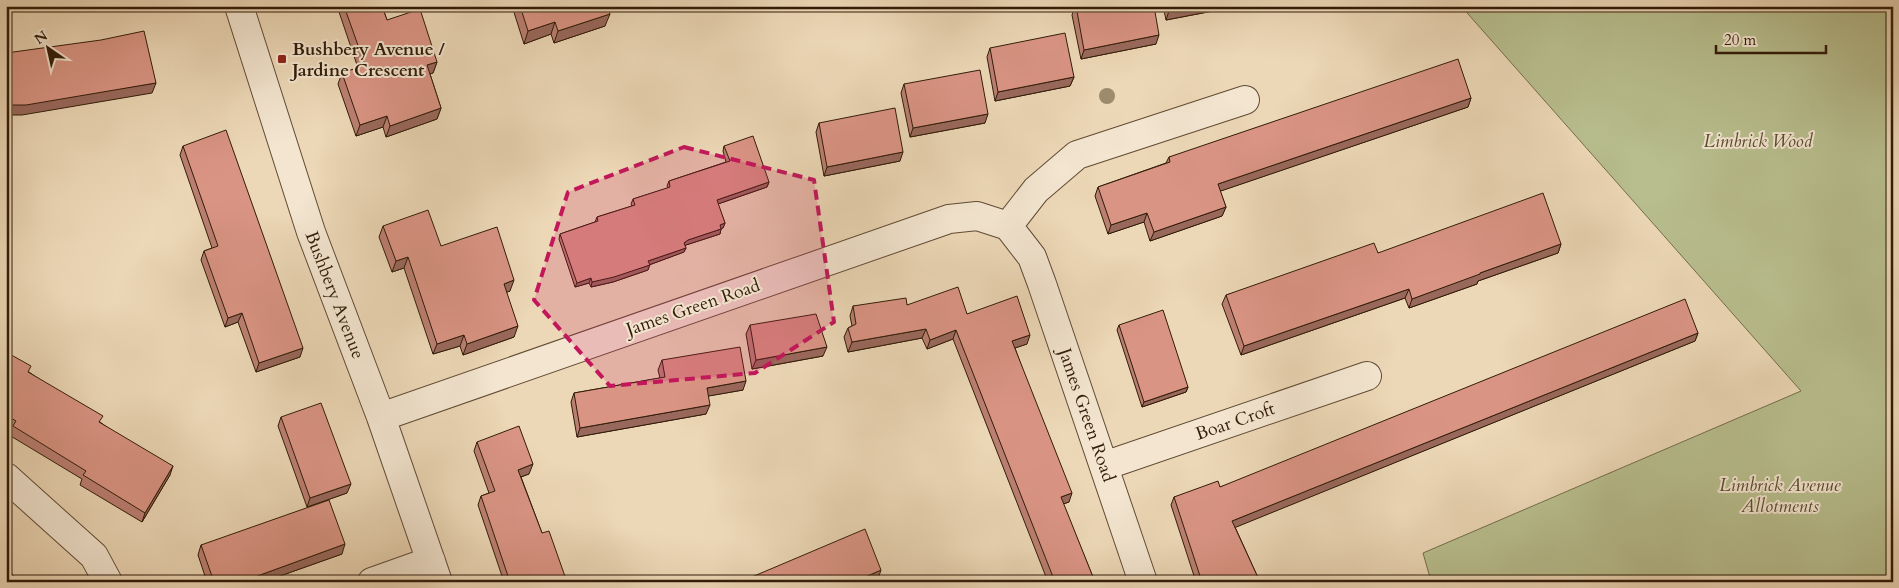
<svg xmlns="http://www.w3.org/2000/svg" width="1899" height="588" font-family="Cardo,serif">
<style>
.green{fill:#b8be8e;stroke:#746d4b}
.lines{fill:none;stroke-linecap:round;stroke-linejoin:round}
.minor-casing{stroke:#604b34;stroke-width:30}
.minor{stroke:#f3e5d0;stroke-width:28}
.tree{fill:#9c8b6c}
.wall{fill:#bb7f72;stroke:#311c08}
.shaded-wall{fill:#99685c;stroke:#311c08}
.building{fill:#da9484;stroke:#311c08}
.marked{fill:#c2185b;fill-opacity:0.2;stroke:#c2185b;stroke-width:4;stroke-dasharray:10 6;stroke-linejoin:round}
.poi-dot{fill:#8f2418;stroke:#f3e5d0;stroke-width:2}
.labels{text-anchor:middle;stroke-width:4;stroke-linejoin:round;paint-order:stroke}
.poi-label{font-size:18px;font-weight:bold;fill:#311c08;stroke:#f3e5d0;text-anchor:start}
.park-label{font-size:18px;font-style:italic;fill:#5a4d30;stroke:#f3e5d0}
.street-label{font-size:18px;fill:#311c08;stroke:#f3e5d0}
</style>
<rect width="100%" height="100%" fill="#ecd7b6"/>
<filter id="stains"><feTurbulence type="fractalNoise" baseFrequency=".004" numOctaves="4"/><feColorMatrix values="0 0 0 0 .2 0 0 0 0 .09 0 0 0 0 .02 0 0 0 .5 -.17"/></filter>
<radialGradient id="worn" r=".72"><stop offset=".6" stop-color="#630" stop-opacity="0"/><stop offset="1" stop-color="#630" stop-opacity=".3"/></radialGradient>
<path class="green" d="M1461 6H1893V582L1431 581 1423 553 1801 391Z"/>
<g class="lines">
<g class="minor-casing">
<path id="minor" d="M239 6 311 232 381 417 438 582
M1008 226 1036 190 1077 155 1245 100
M381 417 949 219 977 216 1008 226 1032 257 1042 284 1143 582
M1104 466 1367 376
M6 477 94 556 108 582
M372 582 431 561"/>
</g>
<use href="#minor" class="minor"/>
</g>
<circle class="tree" cx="1107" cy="96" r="8"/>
<path class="wall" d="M337 6H382L387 20 437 62 433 73 430 74 441 108 437 119 386 137 383 127 356 136 338 84 342 73 358 68Z
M512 6H607L605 26 554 43 551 34 524 44Z
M1075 6 1156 44 1081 59 1072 15Z
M1163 6H1239L1166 20Z
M990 48 1074 77 1070 86 995 101 987 57Z
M904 84 985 123 910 137 901 93Z
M1471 98 1468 107 1220 191 1226 207 1222 216 1150 241 1144 222 1108 234 1095 196 1098 187 1166 163 1169 157Z
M819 123 900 161 824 176 816 132Z
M183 146 300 357 256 372 238 322 225 327 201 260 204 251 212 248 180 155Z
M724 146 769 182 767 187 718 204 725 223 723 228 721 229 720 234 686 245 685 246 686 248 684 252 649 265 648 270 613 282 591 287 589 283 575 287 559 239 560 234 595 222 597 217 632 206 631 204 633 199 668 188 667 186 669 181 726 162 723 151Z
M383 226 441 246 510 291 506 292 514 337 463 355 460 346 433 354 404 268 392 272 379 237Z
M1561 244 1558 253 1478 281 1477 284 1409 308 1405 298 1241 355 1222 304 1226 295 1378 253Z
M907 305 967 314 1027 344 1015 348 1069 502 1063 504 1095 582H1048L953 339 927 349 922 338 848 352 844 337 848 328 852 326 850 316 853 306Z
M750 325 823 356 752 369 746 334Z
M1119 325 1188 387 1186 392 1142 407 1117 330Z
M1698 333 1695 341 1235 527 1260 582H1196L1171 505 1174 497 1220 487Z
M6 352 29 372 100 422 170 475 142 522 80 485 82 479 9 435 11 429 6 426Z
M662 360 743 390 708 396 706 414 577 437 571 402 574 393 660 378 658 370Z
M281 417 347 493 307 507 278 426Z
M477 442 529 474 521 477 542 533 567 582H504L478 505 481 496 489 493 474 451Z
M201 545 342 554 263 582H207L198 555Z"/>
<path class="shaded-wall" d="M1196 6H1239L1166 20 1169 11Z
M610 14 605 26 554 43 558 31Z
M555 22 551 34 524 44 528 31Z
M1159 35 1156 44 1081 59 1084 50Z
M437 62 433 73 423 76 427 65Z
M1074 77 1070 86 995 101 998 92Z
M156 83 152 93 22 115H6V105Z
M1471 98 1468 107 1215 193 1218 184Z
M441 108 437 119 386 137 390 126Z
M988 114 985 123 910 137 913 128Z
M387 116 383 127 356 136 360 125Z
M903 152 900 161 824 176 827 167Z
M769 182 767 187 715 205 717 200Z
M1226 207 1222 216 1150 241 1154 232Z
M1147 213 1144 222 1108 234 1111 225Z
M725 223 723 228 718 230 720 225Z
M721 229 720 234 686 245 682 248 684 243 688 240Z
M1561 244 1558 253 1478 281 1477 284 1409 308 1412 299 1480 273Z
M686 248 684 252 646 266 648 261Z
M408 257 404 268 392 272 396 261Z
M650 265 648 270 613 282 591 287 592 282Z
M591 278 589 283 575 287 577 283Z
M514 280 510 291 500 295 504 284Z
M1409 289 1405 298 1241 355 1244 346Z
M242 313 238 322 225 327 228 318Z
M518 326 514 337 463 355 467 344Z
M926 329 922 338 848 352 852 342Z
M956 330 953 339 927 349 930 340Z
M1698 333 1695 341 1229 530 1232 521Z
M464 335 460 346 433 354 437 344Z
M1030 335 1027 344 1009 350 1012 341Z
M827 347 823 356 752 369 756 360Z
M303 348 300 357 256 372 259 363Z
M746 381 743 390 703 397 707 388Z
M1188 387 1186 392 1142 407 1144 402Z
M710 405 706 414 577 437 580 428Z
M533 464 529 474 515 479 518 470Z
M173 466 170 475 142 522 145 513Z
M351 484 347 493 307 507 310 498Z
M1072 493 1069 502 1057 506 1061 497Z
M345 544 342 554 263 582H241Z
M881 570 878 579 872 582H854Z"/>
<path class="building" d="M344 6H382L387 20 420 9 437 62 427 65 441 108 390 126 387 116 360 125 342 73 365 65Z
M520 6H607L610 14 558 31 555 22 528 31Z
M1076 6H1154L1159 35 1084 50Z
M1168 6H1196L1169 11Z
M144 31 156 83 26 105H6V53L101 40Z
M1065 33 1074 77 998 92 990 48Z
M1458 59 1471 98 1218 184 1226 207 1154 232 1147 213 1111 225 1098 187 1170 162 1169 157Z
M980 70 988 114 913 128 904 84Z
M895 108 903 152 827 167 819 123Z
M226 130 303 348 259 363 242 313 228 318 204 251 218 246 183 146Z
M753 136 769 182 717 200 725 223 720 225 721 229 688 240 684 243 686 248 648 261 650 265 614 277 592 282 591 278 577 283 560 234 598 221 597 217 635 205 633 199 670 187 669 181 730 161 724 146Z
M1543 193 1561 244 1480 273V274L1412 299 1409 289 1244 346 1226 295 1374 243 1378 253Z
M428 210 441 246 497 227 514 280 504 284 518 326 467 344 464 335 437 344 408 257 396 261 383 226Z
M958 287 967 314 1017 296 1030 335 1012 341 1072 493 1061 497 1095 582H1055L956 330 930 340 926 329 852 342 848 328 856 324 853 306 906 298 907 305Z
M1685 299 1698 333 1232 521 1260 582H1202L1174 497 1218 481 1220 487Z
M1163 310 1188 387 1144 402 1119 325Z
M816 314 827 347 756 360 750 325Z
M740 347 746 381 707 388 710 405 580 428 574 393 665 377 662 360Z
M6 352 31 366 28 372 103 416 99 422 173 466 145 513 83 475 86 471 13 426 16 421 6 415Z
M321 403 351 484 310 498 281 417Z
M519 426 533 464 518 470 542 533 549 531 567 582H510L481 496 495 491 477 442Z
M329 500 345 544 241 582H214L201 545Z
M865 529 881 570 854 582H740Z
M6 567 19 582H6Z
M936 579 937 582H929Z"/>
<path class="marked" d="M684 147 814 180 834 322 755 373 610 386 534 300 568 192Z"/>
<rect class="poi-dot" x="277" y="54" width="10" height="10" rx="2.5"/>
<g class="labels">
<g class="poi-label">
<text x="292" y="55">Bushbery Avenue /<tspan x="292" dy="21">Jardine Crescent</tspan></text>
</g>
<g class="park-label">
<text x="1758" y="147">Limbrick Wood</text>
<text x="1780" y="491">Limbrick Avenue<tspan x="1780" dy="21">Allotments</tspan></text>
</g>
<g class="street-label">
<text transform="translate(335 295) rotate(69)" y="6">Bushbery Avenue</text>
<text transform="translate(693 307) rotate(-19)" y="6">James Green Road</text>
<text transform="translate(1087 415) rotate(71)" y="6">James Green Road</text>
<text transform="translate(1235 421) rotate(-19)" y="6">Boar Croft</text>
</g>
</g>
<rect width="1899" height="588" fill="none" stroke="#ecd7b6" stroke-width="25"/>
<rect x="8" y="8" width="1884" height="573" fill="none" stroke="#311c08" stroke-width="2.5"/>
<rect x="12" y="12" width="1874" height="563" fill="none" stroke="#311c08"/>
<g transform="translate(48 48) rotate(326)" stroke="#f3e5d0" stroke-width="4" paint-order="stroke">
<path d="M0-4L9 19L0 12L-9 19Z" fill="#311c08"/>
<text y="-8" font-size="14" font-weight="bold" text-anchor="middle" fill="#311c08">N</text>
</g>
<path d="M1716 45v8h110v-8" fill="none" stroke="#311c08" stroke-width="2.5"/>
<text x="1724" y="45" font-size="15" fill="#311c08" stroke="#f3e5d0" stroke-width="4" paint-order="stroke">20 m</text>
<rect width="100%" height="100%" filter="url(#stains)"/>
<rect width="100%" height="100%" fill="url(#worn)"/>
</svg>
